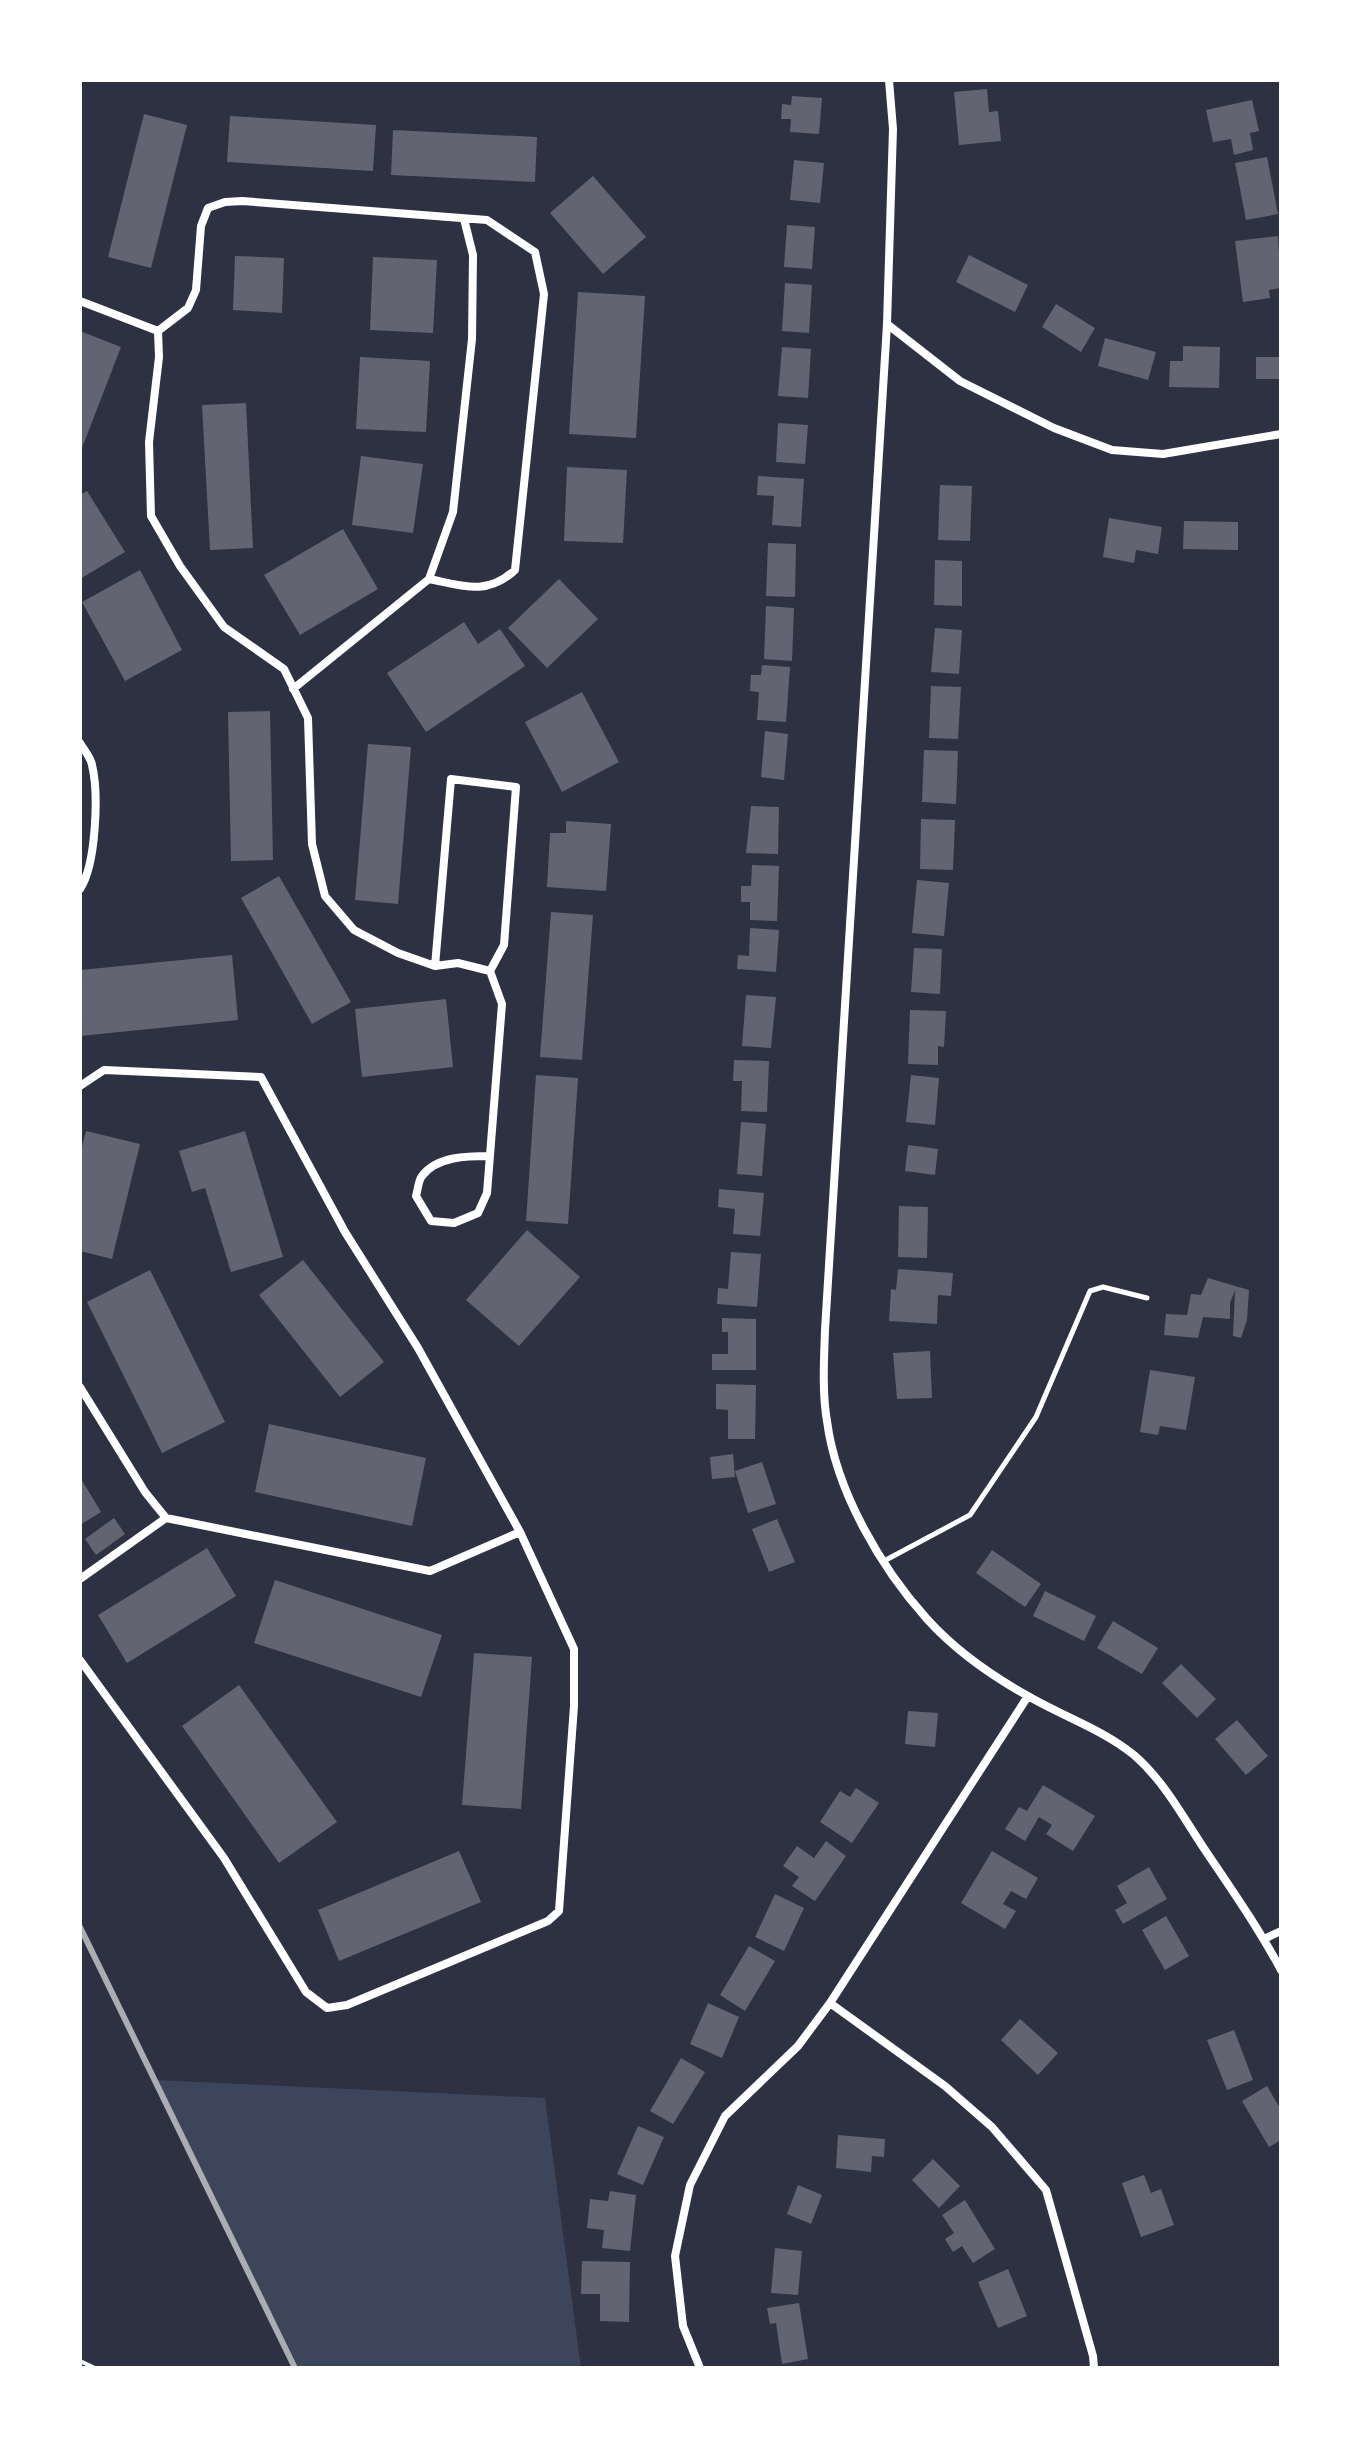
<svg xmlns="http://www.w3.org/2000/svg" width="1361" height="2448" font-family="'Noto Sans',sans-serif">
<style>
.green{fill:#3c4559}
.building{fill:#626471}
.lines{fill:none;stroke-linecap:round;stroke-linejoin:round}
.path{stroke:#fff;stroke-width:4}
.service{stroke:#fff;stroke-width:5}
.minor{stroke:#fff;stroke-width:8}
.rail{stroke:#abadb3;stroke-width:6}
</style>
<rect width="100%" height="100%" fill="#2d3142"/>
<path class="green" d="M155 2080 545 2098 581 2368H299Z"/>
<path class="building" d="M987 89 989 112 998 111 1001 141 959 145 954 92Z
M792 96 822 98 819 134 790 132 791 119H781L782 104 791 105Z
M1252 100 1259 131 1250 133 1253 150 1234 155 1231 139 1213 142 1206 110Z
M144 114 187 125 151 268 108 257Z
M230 116 376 125 373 171 227 162Z
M393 130 537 137 535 182 391 175Z
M1267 157 1278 214 1246 220 1235 163Z
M794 160 824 163 820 203 790 200Z
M593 176 646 237 603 274 550 213Z
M787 225 815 227 812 269 784 267Z
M1278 236 1281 288 1269 290 1270 298 1243 302 1235 241Z
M969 255 1028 285 1015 312 956 282Z
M235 256 284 258 282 313 233 310Z
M373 257 437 260 433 333 370 330Z
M785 283 812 285 809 333 782 331Z
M578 292 645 296 636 438 569 434Z
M1056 304 1095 328 1081 352 1042 327Z
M80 331 121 347 80 453Z
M1105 338 1156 352 1148 380 1098 366Z
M1183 346 1220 347 1219 388 1169 387 1170 361H1183Z
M782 347 811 349 808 398 778 396Z
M360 357 430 361 426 432 356 429Z
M1256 357H1281V379H1256Z
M246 403 253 548 210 550 202 405Z
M778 423 808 425 805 464 776 462Z
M361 456 423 464 413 533 352 525Z
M567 467 627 470 623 543 564 541Z
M758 476 804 479 801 527 772 525 774 496 757 495Z
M940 485 972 486 970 541 938 540Z
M87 491 125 552 80 579V495Z
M1109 518 1162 527 1158 554 1136 550 1134 563 1103 557Z
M1184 521 1238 522V550L1183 549Z
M343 529 378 589 300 635 264 575Z
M768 543 796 544 795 597 766 596Z
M935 560 962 561V606L934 605Z
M140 570 182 650 125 681 82 602Z
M559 579 598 619 547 668 508 628Z
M766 606 794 608 792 661 764 659Z
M464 622 478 644 500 629 525 666 426 732 387 673Z
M935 628 962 630 959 674 931 672Z
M762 665 790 667 786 722 757 720 759 692 750 691 751 675H761Z
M931 686 961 687 958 739 929 738Z
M582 692 619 762 562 792 525 722Z
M270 711 273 860 231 861 228 712Z
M765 731 788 734 784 780 761 777Z
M368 744 411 747 398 904 355 900Z
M924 750 958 751 956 804 922 802Z
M751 806 779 807 778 854 746 853Z
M921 819 955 820 953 870 920 869Z
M566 821 611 824 606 891 547 887 550 833H566Z
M752 865 779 866 777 921 750 920V902H741V886H751Z
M279 876 351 1002 312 1024 241 898Z
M917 880 949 883 944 936 912 933Z
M551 912 593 915 582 1060 540 1057Z
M750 928 779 930 776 972 737 969 738 955 749 956Z
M914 948 942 949 940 994 911 992Z
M232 955 238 1020 80 1036V970Z
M746 995 776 997 771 1048 742 1046Z
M446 999 453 1067 362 1077 355 1009Z
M910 1010 946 1011 944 1047 938 1046V1065L908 1064Z
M734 1060 769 1061 767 1112 741 1111 742 1081H733Z
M536 1075 578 1078 568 1224 526 1221Z
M911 1075 939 1078 935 1125 906 1122Z
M741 1122 766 1124 762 1176 737 1174Z
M86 1131 140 1144 112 1259 80 1251V1154Z
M245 1131 283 1257 231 1272 205 1188 192 1192 179 1151Z
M908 1145 938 1149 935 1175 905 1171Z
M719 1189 764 1193 760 1236 733 1234 735 1209 718 1207Z
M899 1206 928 1207 927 1258 898 1257Z
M527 1230 580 1277 519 1346 466 1300Z
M731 1252 761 1254 757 1307 717 1304 718 1288 728 1289Z
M303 1260 384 1362 340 1397 259 1295Z
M898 1269 953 1273 951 1296 938 1295 937 1324 889 1321 891 1289 896 1290Z
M150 1270 225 1422 162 1453 87 1302Z
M1208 1278 1249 1290 1247 1320 1241 1338 1233 1336 1235 1290 1230 1303V1319L1203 1317 1198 1338 1164 1335 1166 1314 1187 1315 1191 1294 1201 1295Z
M722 1318 756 1319V1370H712V1354H728V1332H722Z
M930 1351 932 1398 897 1399 893 1353Z
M1150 1370 1195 1377 1186 1430 1160 1426 1158 1435 1140 1432Z
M716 1384 756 1385 755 1439H728V1410L716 1409Z
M269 1424 426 1458 412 1526 255 1492Z
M733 1454 735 1477 712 1479 710 1457Z
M762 1462 776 1504 748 1513 735 1471Z
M80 1477 101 1512 80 1525Z
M114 1518 125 1534 96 1555 85 1539Z
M777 1519 795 1562 769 1572 752 1529Z
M207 1548 236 1596 127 1663 98 1615Z
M992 1550 1041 1584 1025 1607 976 1573Z
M275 1580 442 1635 421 1697 254 1643Z
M1045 1591 1096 1616 1084 1641 1033 1616Z
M1113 1621 1158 1648 1142 1674 1097 1648Z
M474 1653 532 1657 521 1809 462 1805Z
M1181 1664 1216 1699 1197 1718 1162 1683Z
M239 1685 337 1822 279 1863 182 1726Z
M908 1711 938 1713 935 1747 905 1744Z
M1237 1720 1268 1756 1246 1775 1215 1739Z
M1043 1785 1095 1816 1073 1851 1046 1834 1052 1825 1039 1817 1025 1841 1005 1829 1019 1807 1027 1811Z
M856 1788 879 1803 852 1843 820 1822 840 1791 850 1797Z
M826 1841 846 1856 815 1901 792 1886 799 1877 783 1866 797 1846 814 1858Z
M459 1851 481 1902 339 1961 318 1910Z
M992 1851 1038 1878 1026 1899 1011 1891 1003 1904 1016 1911 1005 1929 961 1903Z
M1149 1867 1167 1899 1123 1924 1115 1910 1127 1903 1117 1886Z
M775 1894 804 1908 784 1951 755 1937Z
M1166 1916 1189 1956 1165 1970 1142 1930Z
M749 1946 775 1961 745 2011 720 1995Z
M708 2003 739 2017 722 2058 690 2044Z
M1020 2019 1058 2053 1038 2075 1001 2040Z
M1234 2030 1253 2080 1227 2090 1207 2040Z
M681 2058 705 2072 673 2124 650 2111Z
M1267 2086 1281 2110V2140L1269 2147 1242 2101Z
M638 2126 664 2137 643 2185 617 2174Z
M838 2135 885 2139 884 2157 872 2156 871 2172 836 2168Z
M933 2159 960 2186 939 2208 912 2180Z
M1144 2175 1151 2193 1161 2189 1174 2225 1141 2237 1122 2183Z
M798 2185 822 2195 811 2224 787 2214Z
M610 2191 636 2195 630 2251 602 2248 604 2230 587 2228 590 2199 608 2201Z
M965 2200 995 2249 973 2263 962 2246 953 2252 945 2239 954 2233 942 2215Z
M775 2248 802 2251 798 2295 771 2293Z
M582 2261 630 2262 629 2322 600 2321V2294H581Z
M1008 2269 1027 2316 998 2328 978 2282Z
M799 2303 808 2359 782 2364 776 2323 770 2324 767 2308Z"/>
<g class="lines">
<path class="path" d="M80 2361 95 2368"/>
<path class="service" d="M884 1561 970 1515 1036 1417 1090 1291 1103 1287 1147 1298"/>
<path class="minor" d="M889 80 893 129 887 324 825 1330C824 1360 822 1392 827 1421 836 1491 881 1568 927 1619 955 1650 992 1676 1028 1696 1064 1717 1102 1729 1134 1755 1163 1780 1182 1815 1203 1847 1230 1887 1258 1927 1281 1970
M80 301 158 331
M887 324 960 381 1054 428 1112 450 1163 454 1281 434
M429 579 453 512 472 339 473 255 464 219
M293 689 429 579C463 586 487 596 515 570L544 294 535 252 487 220 242 201 225 202 208 208 201 226 196 290 188 308 158 331 159 357 149 442 151 516 180 566 224 627 284 669 308 718 312 844 325 896 354 930 398 953 435 966 458 963 490 971 502 1004 487 1193 478 1213 454 1223 431 1221 416 1196C418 1190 418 1181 422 1176 437 1156 468 1156 490 1156
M80 743C84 750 91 758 92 765 99 794 96 865 80 889
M435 966 451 779 516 787 504 945 490 971
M80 1086 104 1070 261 1077 345 1232 418 1348 520 1532 574 1649V1706L559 1911 548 1921 347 2005 327 2008 306 1992 224 1858 80 1660
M80 1387 145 1492 166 1518 80 1579
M166 1518 430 1571 520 1532
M1264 1939 1281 1931
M830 2003 1028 1696
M700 2368 683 2326 675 2256 690 2185 725 2116 798 2046 830 2003 945 2086 992 2127 1046 2190 1093 2356 1094 2368"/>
<path class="rail" d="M80 1927 295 2368"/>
</g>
<rect width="1361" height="2448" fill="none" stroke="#ffffff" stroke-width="164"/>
</svg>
